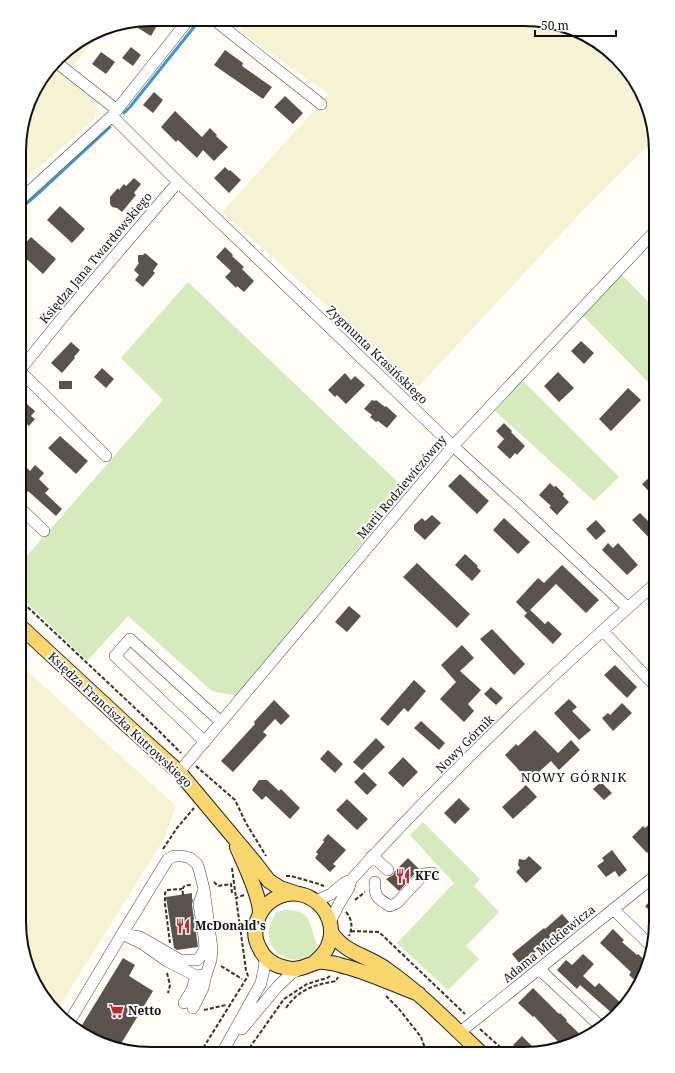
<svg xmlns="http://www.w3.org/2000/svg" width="675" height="1073" font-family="'Noto Serif',serif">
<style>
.farmland{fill:#f6f3d4}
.green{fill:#d5ebbd}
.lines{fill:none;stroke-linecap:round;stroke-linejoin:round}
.stream{stroke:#3f96cf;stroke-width:3}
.building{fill:#5a524d}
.minor-casing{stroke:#444;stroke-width:12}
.major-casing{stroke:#222;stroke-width:16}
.path{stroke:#333;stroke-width:2;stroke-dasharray:4 2;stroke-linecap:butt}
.minor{stroke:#fff;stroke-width:11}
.major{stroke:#f9d66b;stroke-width:14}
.labels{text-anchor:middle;stroke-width:4;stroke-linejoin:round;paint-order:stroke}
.street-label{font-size:12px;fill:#111;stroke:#fff}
.poi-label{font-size:12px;font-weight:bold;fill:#111;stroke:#fff;text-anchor:start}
.neighbourhood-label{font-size:13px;letter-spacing:1px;fill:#111;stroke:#fff}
.rim{fill:none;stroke:#111;stroke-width:2}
</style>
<rect width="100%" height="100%" fill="#fffdf5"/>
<path class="farmland" d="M250 19 542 20 605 46 646 100 654 139 588 205 418 387 222 212 329 94 239 31Z
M100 29H101L66 76 99 102 94 119 20 184V134L33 92 64 52Z
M19 663 106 743 176 806 164 839 64 999 57 1009 29 973 19 922Z"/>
<path class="green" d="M622 275 656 310V390L582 315Z
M188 282 406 490 236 696 212 691 128 616 87 661 19 595V565L163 400 121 358Z
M522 380 619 477 594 501 494 410Z
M423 822 480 879 474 886 499 912 466 946 479 959 448 990 397 943 454 883 410 835Z
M285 910C313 910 308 924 317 944 310 971 265 961 269 929 270 923 274 917 276 912Z"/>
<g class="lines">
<path class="stream" d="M124 113 130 107 198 22
M20 209 42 190 110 127"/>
</g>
<path class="building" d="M151 19H154L159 22 151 36 130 23Z
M131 47 141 55 133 66 122 58Z
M225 50 243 63 242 66 272 87 263 99 214 65Z
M101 52 115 62 106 74 92 64Z
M154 92 163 100 153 113 143 105Z
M285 96 303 113 293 124 274 107Z
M175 111 202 137 210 128 217 135 216 136 228 147 214 161 203 150 197 158 178 140 176 142 161 127Z
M225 167 229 171 230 170 241 180 229 193 214 178Z
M134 178 141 184 134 193 136 195 122 212 117 208 112 207 110 204V197L118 188 119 190 124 184 126 186Z
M60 206 85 229 72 243 47 220Z
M31 237 56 259 43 274 20 253V249Z
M225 247 233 255 232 256 244 267 242 269 254 281 244 292 237 286 236 288 225 277 231 271 216 257Z
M145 253 158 264 153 271 155 273 143 287 135 280 139 275 134 270 139 263 138 262V255H143Z
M581 341 594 353 584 364 571 351Z
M71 342 80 350 74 357 75 358 62 373 51 363Z
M102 368 114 379 106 388 94 377Z
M558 372 574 388 559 402 544 386Z
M345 373 351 380 355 376 365 385 346 404 337 395 335 397 328 390Z
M59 381H72V389H59Z
M628 388 641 400 611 431 599 419Z
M20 398 35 411 31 416 35 419 29 426 20 418Z
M372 400 375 401 376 400 385 407 386 406 397 416 387 428 378 421 376 422 370 417 372 415 364 409Z
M504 423 512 431 511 432 525 446 517 455 515 453 510 459 497 447 504 439 496 431Z
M60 436 88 461 76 474 48 448Z
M20 461 30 471 35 465 44 473 39 479 49 489 45 493 62 509 56 516 28 491 27 492 20 485Z
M656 472V499L642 484Z
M460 474 489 501 477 514 448 486Z
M550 483 554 487 556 486 564 494 563 496 569 502 557 515 549 507 551 506 539 495Z
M640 513 656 529V545L632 520Z
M432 515 441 523 425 540 414 530V525L422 518 425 521Z
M504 518 530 542 518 554 493 530Z
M596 520 606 531 596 540 586 529Z
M608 543 613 548 618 543 638 565 627 575 602 550Z
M465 554 478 566 477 567 481 571 472 581 455 565Z
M417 563 470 614 457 628 403 577Z
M562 565 599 600 586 613 556 584 527 613 516 602 538 578 544 583Z
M349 606 361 616 347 632 335 622Z
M530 610 545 624 548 621 562 634 553 644 524 616Z
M492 629 525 664 514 675 480 639Z
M462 645 474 658 460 671 481 690 468 704 474 711 464 722 440 699 456 682 441 665Z
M615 665 637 687 627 698 604 675Z
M414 680 426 691 408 712 404 708 388 726 380 719Z
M491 687 503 698 496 705 484 694Z
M569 699 577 707 572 711 591 730 579 740 554 713Z
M274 700 290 716 281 725 275 719 263 732 267 735 233 772 221 761 255 724 254 722Z
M622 703 632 713 613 731 602 718 608 713 610 715Z
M421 721 445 743 439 750 414 728Z
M535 730 558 753 571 740 580 750 559 770 551 761 529 781 505 755 516 744 518 746Z
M376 738 385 747 362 770 353 762Z
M328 750 343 764 335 773 320 759Z
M403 757 418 772 403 787 388 773Z
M364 772 377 785 367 795 354 782Z
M259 780H267L279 791 281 789 300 808 290 819 266 796 262 800 252 790Z
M601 782 612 793 604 800 593 789Z
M526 785 537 797 513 819 502 807Z
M459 798 470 809 455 824 444 813Z
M347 799 368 819 357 830 336 810Z
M656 818V854L651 849 647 853 632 837 643 826 645 828Z
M328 834 346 850 333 864 336 866 330 872 315 858 318 854 316 852 324 842 323 840Z
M612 850 627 870 619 877 615 871 606 877 597 866 604 861 602 858Z
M529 856 542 868 526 883 516 872 520 868 518 865 519 859 525 860Z
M408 858 419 869 399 891 386 879 393 875 395 871Z
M192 893V899H193L192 905 198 947 177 950 174 948 166 897Z
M656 896V917L645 906Z
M562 914 571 924 520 964 512 954 544 928 545 929Z
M613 929 624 940 622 942 637 955 638 954 649 964 639 984 629 975 631 972 600 943 612 930Z
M583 954 594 964 583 976 595 987 599 983 624 1006 613 1014 580 985 577 989 557 970 566 960 572 965Z
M123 958 135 965 129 976 153 991 119 1047 79 1030Z
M533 988 559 1014 560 1013 567 1020 566 1021 583 1037 575 1044 562 1046 534 1016 533 1017 518 1003Z
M522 1036 534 1048 529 1053 522 1054 513 1045Z"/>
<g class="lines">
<g class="minor-casing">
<path id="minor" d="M213 19 321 104
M61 66 117 110
M112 116 178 182 453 446 519 506 628 608
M20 200 112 116 189 19
M20 370 67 312 178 182
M20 371 106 456
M20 508 44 531
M603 631 656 687
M205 742 115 656 130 639 221 722
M179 772 453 446 656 230
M372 856 388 870
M375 882C374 897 378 899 390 906L397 903 424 874 432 873
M316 901 331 894 344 883 351 880C446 775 549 677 656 583
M613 909 652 947
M330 922 339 904 349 888 351 880
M539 969 599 1025
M184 1003 192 990 196 976
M193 1008 203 988 206 975
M68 1024 122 934 140 937 180 960H197L201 956 205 948 204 937 199 904 204 889 199 869 197 864 190 858 182 856H174L168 859 122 934 143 944 167 961 196 976 206 975 211 960 212 949 204 889
M242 1029 278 986 292 973 300 969
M459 1033 656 875
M222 1053 261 983 264 969 265 961 264 955"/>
</g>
<g class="major-casing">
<path id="major" d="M19 625 129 727 179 772 256 864 269 881 280 888 295 893
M237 847C244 864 260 895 260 913
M331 932C345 954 367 955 386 969 421 993 451 1025 482 1054
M315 962C322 956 328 950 330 940 337 912 308 885 280 896 270 900 263 907 259 916 254 927 254 939 260 949 264 958 273 965 283 967 291 970 301 969 309 965 311 965 313 963 315 963 319 961 325 962 330 963 336 963 341 966 347 967 372 974 395 985 419 994"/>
</g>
<path class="path" d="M19 599 153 725 181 753
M196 766 235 800 246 823 266 856
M163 849 177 828 194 808
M232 868 236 898
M286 876H291L319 884 324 886
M214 882 218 886 231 884 232 893
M183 895C182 886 183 885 192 885
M244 895 236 898 246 970 248 976
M355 900 365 892
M346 912C352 919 353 927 349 936
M351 931 379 932 465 1014
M170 943 165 904V893L167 890 182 889
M221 966 242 979
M167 973 170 985 168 993
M386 996 399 1009 421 1037 427 1054
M286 1008C299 989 314 985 336 981L338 977
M204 1010 226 1005
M480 1029 508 1054
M200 1053 248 976
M246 1053 284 999 307 984 327 978 330 976"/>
<use href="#minor" class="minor"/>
<use href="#major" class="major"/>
</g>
<defs>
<g id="restaurant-bare" transform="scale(1.2)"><path d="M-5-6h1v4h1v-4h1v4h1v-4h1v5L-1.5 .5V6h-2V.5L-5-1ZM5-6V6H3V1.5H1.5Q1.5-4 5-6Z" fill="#c4262e" stroke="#fff" stroke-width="2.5" paint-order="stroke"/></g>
<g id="supermarket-bare" transform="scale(1.2)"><path d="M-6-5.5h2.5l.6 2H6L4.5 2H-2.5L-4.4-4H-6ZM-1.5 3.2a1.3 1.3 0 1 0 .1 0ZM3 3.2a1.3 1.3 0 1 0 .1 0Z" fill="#c4262e" stroke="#fff" stroke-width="2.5" paint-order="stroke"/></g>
</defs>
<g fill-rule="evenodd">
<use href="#restaurant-bare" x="403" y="876"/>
<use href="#restaurant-bare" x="183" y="926"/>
<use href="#supermarket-bare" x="116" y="1011"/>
</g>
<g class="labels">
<g class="street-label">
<text transform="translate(96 258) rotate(-50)" y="4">Księdza Jana Twardowskiego</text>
<text transform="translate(377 355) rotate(44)" y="4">Zygmunta Krasińskiego</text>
<text transform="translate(402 487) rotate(-50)" y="4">Marii Rodziewiczówny</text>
<text transform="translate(120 720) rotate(43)" y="4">Księdza Franciszka Kutrowskiego</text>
<text transform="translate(465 744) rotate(-45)" y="4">Nowy Górnik</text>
<text transform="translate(549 944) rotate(-39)" y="4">Adama Mickiewicza</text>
</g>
<g class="poi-label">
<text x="415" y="880">KFC</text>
<text x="195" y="930">McDonald's</text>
<text x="128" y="1015">Netto</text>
</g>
<g class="neighbourhood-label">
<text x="574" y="782">NOWY GÓRNIK</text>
</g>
</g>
<path d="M0 0H675V1073H0ZM151 26H524A125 125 0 0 1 649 151V922A125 125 0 0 1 524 1047H151A125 125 0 0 1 26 922V151A125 125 0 0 1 151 26Z" fill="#fff" fill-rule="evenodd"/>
<path class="rim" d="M151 26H524A125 125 0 0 1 649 151V922A125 125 0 0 1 524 1047H151A125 125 0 0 1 26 922V151A125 125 0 0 1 151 26Z"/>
<path d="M535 30v6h81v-6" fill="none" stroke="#111111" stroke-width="2"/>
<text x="541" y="30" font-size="12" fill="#111111" stroke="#ffffff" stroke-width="3" paint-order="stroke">50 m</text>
</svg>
